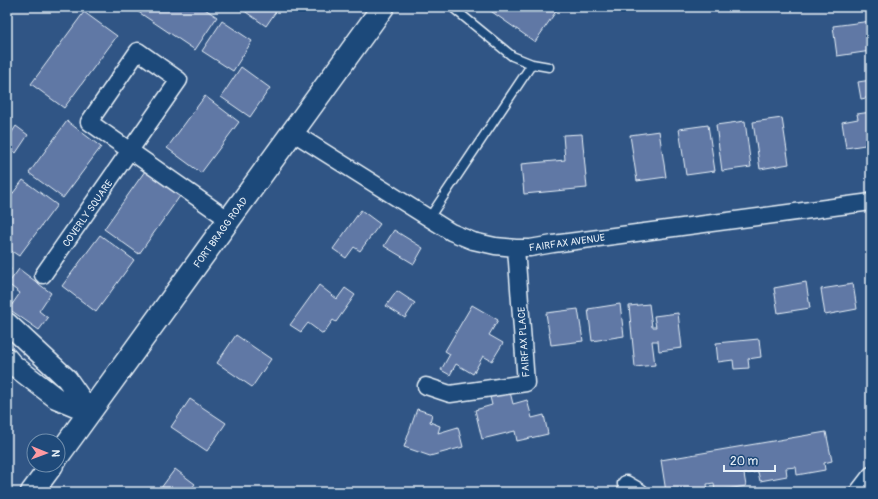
<svg xmlns="http://www.w3.org/2000/svg" width="878" height="499" font-family="Pangolin,sans-serif">
<style>
.building{fill:#6078a5;stroke:#e8f1f8}
.lines{fill:none;stroke-linecap:round;stroke-linejoin:round}
.service-casing{stroke:#e8f1f8;stroke-width:11}
.minor-casing{stroke:#e8f1f8;stroke-width:19}
.tertiary-casing{stroke:#e8f1f8;stroke-width:23}
.secondary-casing{stroke:#e8f1f8;stroke-width:25}
.service{stroke:#1f4a7a;stroke-width:8}
.minor{stroke:#1f4a7a;stroke-width:16}
.tertiary{stroke:#1f4a7a;stroke-width:20}
.secondary{stroke:#1f4a7a;stroke-width:22}
.labels{text-anchor:middle;stroke-width:3.5;stroke-linejoin:round;paint-order:stroke}
.street-label{font-size:10px;fill:#e8f1f8;stroke:#1f4a7a}
</style>
<rect width="100%" height="100%" fill="#305585"/>
<filter id="ink" filterUnits="userSpaceOnUse"><feTurbulence type="fractalNoise" baseFrequency=".025" numOctaves="2"/><feDisplacementMap in="SourceGraphic" scale="8" xChannelSelector="R" yChannelSelector="G"/><feConvolveMatrix kernelMatrix="1 2 1 2 8 2 1 2 1" color-interpolation-filters="sRGB"/></filter>
<g filter="url(#ink)">
<path class="building" d="M131 7H202L217 17 195 50Z
M240 7H279L266 26 240 8Z
M485 7H559L535 42Z
M84 12 117 36 64 108 31 84Z
M222 21 252 41 233 71 202 51Z
M871 21V51L837 56 833 26Z
M241 67 270 88 250 117 221 97Z
M871 80V97L861 99 858 82Z
M205 96 239 122 201 173 167 148Z
M871 112V144L846 148 842 122 858 119 857 114Z
M782 118 789 164 760 169 753 122Z
M67 121 101 147 63 198 29 173Z
M745 121 751 167 722 171 716 125Z
M708 125 715 171 686 175 679 129Z
M16 126 28 135 16 153 7 146V140Z
M659 131 666 177 637 181 630 135Z
M582 134 587 188 524 194 521 164 565 160 563 135Z
M145 171 180 196 139 254 104 229Z
M23 180 57 205 19 256 7 248V201Z
M361 210 380 224 360 251 354 247 346 258 333 249Z
M394 230 423 248 414 264 384 246Z
M100 235 134 260 96 312 62 286Z
M7 267 11 269 7 275Z
M19 269 51 293 39 311 48 318 39 330 9 309 20 293 8 284Z
M806 282 810 308 778 313 774 288Z
M853 284 857 309 825 315 821 289Z
M319 285 337 299 345 288 355 295 336 322 333 320 323 334 308 323 301 332 290 325Z
M397 291 415 303 405 318 386 306Z
M620 304 624 336 592 341 588 309Z
M649 304 652 327H656L654 316 678 313 682 348 659 351 658 341H652L655 365 635 367 629 306Z
M472 305 498 320 489 335 503 343 492 361 483 356 473 374 456 364 450 375 441 370 450 354 445 351Z
M578 309 583 341 551 345 546 313Z
M236 335 271 359 252 387 217 363Z
M759 339 761 357 748 359 749 368 734 369 733 360 718 362 716 343Z
M510 392 513 404 527 400 532 418 544 415 548 434 517 441 515 431 482 439 475 410 492 405 490 397Z
M190 399 226 423 207 451 171 427Z
M417 409 432 414 430 422 440 426 438 433 458 427 463 447 430 456 404 447Z
M826 432 832 461 824 463 825 470 797 475 796 467 786 468 787 476 760 481 758 472 744 474 746 486 715 491 714 483 707 484 708 492H666L661 460Z
M175 469 195 484 189 492H158Z"/>
<g class="lines">
<g class="service-casing">
<path id="service" d="M452 7 512 56 532 64 549 67
M429 218 532 64"/>
</g>
<g class="minor-casing">
<path id="minor" d="M292 132 451 232 473 241 495 246 516 248H530L553 244 871 202
M43 275 179 80 138 51 89 122 229 220
M426 386 450 394 526 383 516 248
M626 484 640 492
M858 492 871 475"/>
</g>
<g class="tertiary-casing">
<path id="tertiary" d="M7 323 67 379 90 412
M7 358 12 364 56 398 90 412"/>
</g>
<g class="secondary-casing">
<path id="secondary" d="M58 456 383 7
M32 492 52 465"/>
</g>
<use href="#service" class="service"/>
<use href="#minor" class="minor"/>
<use href="#tertiary" class="tertiary"/>
<use href="#secondary" class="secondary"/>
</g>
</g>
<g class="labels">
<g class="street-label">
<text transform="translate(87 213) rotate(-55)" y="4">COVERLY SQUARE</text>
<text transform="translate(220 232) rotate(-54)" y="4">FORT BRAGG ROAD</text>
<text transform="translate(567 242) rotate(-8)" y="4">FAIRFAX AVENUE</text>
<text transform="translate(523 342) rotate(-94)" y="4">FAIRFAX PLACE</text>
</g>
</g>
<rect width="878" height="499" fill="none" stroke="#1f4a7a" stroke-width="24"/>
<rect x="12" y="12" width="854" height="475" fill="none" stroke="#e8f1f8" stroke-width="1.5" filter="url(#ink)"/>
<g transform="translate(46 453) rotate(91)"><circle r="19" fill="#1f4a7a" stroke="#6f8dac"/>
<path d="M0-3L7 15L0 10L-7 15Z" fill="#ff9aa2"/>
<text y="-6" font-size="11" font-weight="bold" text-anchor="middle" fill="#e8f1f8">N</text>
</g>
<path d="M724 465v6h51v-6" fill="none" stroke="#e8f1f8" stroke-width="2"/>
<text x="730" y="465" font-size="12" fill="#e8f1f8" stroke="#1f4a7a" stroke-width="3" paint-order="stroke">20 m</text>
</svg>
